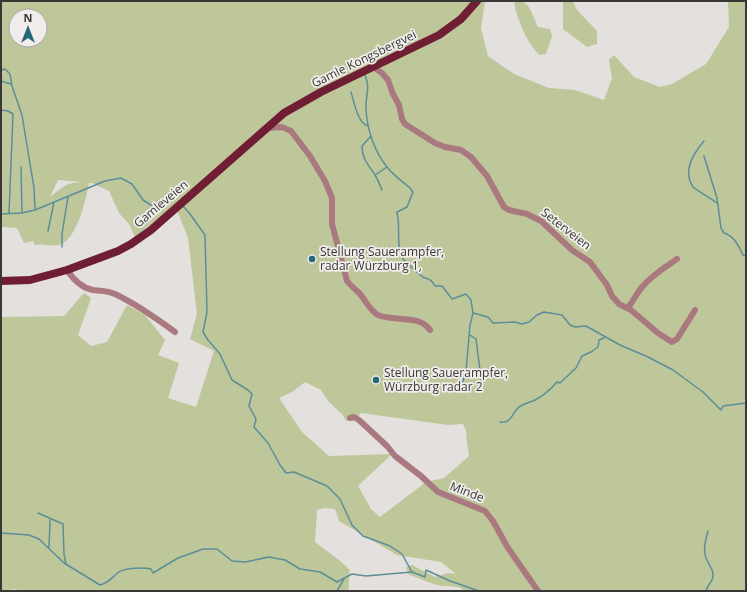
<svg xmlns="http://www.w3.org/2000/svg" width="747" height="592" font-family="'Open Sans',sans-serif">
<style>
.green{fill:#bec79a;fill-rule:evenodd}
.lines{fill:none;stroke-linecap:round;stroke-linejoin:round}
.stream{stroke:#5c8e99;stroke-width:1.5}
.minor{stroke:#a9797f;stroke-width:6}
.major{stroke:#701e33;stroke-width:8}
.poi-dot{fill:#25677a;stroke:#f0edeb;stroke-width:1.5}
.labels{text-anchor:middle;stroke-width:3.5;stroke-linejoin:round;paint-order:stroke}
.street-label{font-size:12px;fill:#393837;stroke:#f0edeb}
.poi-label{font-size:12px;fill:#393837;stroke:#f0edeb;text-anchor:start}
</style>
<rect width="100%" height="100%" fill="#e3e0de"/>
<path class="green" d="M1 1H485L481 28 488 56 514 74 549 88 575 90 604 100 612 78 609 60 614 55 634 77 660 87 672 84 706 64 729 27 728 1H746V591H465C458 585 451 587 443 586 431 585 421 578 409 575L406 567 412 565 435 577 448 573 456 574 441 562 397 555 339 521 335 509 325 508 317 510 315 542 339 560 350 570C348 577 350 584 348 591H24L14 589 1 591V317L64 316 84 293 91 298 78 335 91 346 107 342 127 305 145 315 165 340 158 355 179 363 168 398 196 407 214 351 190 339 197 314 188 238 175 205 135 237 129 224 119 213 109 191 92 183H89C86 199 77 240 59 245 51 247 43 243 35 245L33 241 24 243 17 228 1 227ZM16 16H40V40H16ZM58 180 81 182C63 184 63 187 50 197ZM305 382 321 390 328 401 342 414 346 421 356 420 361 413 448 425 463 424 467 433 466 435 469 456 444 478 426 482 380 517 371 509 358 486 392 454 329 456 302 432 279 398 292 392Z
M518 1C530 1 533 17 538 27L550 29 552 36 546 54 539 55C526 41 518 21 514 3Z
M563 2H573L577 10 597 31V44L587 47 563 29Z"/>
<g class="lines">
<path class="stream" d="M467 1H468
M1 70 5 69 10 74 12 86 22 115 34 188 35 210
M365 75C371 89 365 95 366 109 367 129 374 151 387 167 393 175 402 181 410 188L413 192 407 207 397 212V213C401 228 395 247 404 260 407 263 419 274 423 277 430 280 431 279 435 286H442L452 299 466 294 471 300 473 313 470 325 466 371 461 388
M1 81 11 84
M351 92C354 102 358 124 368 126
M1 110 8 111 13 114 9 213
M371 136 362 146C362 159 368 164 375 175 378 180 380 185 382 190
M704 141C694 153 682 170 693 187 695 189 713 200 717 203
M704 156 717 198 721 228 724 233C734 236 739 246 743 255L746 256
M21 167 22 213
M375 175 387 167
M183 206 190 214 205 235 207 312 203 332 208 340 220 354 232 380 248 390 252 394 249 406 256 419 254 427 268 443 280 465 286 473 294 472 327 486 340 499 352 525 363 536 390 546 402 554 412 572 425 577 426 570 450 581 479 591
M1 214 22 213 35 210 105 181 121 178 132 184 143 200 154 207 164 204
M48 231 54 202
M62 247V234L68 197
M473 313 488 317 493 323 515 322 522 324 529 322 537 315 544 312 562 315 570 325 575 327 586 326 620 345 648 357 673 370 703 392 721 410 723 406 746 403
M470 335 476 339 482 386
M472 373 482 374
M500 422C511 424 511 415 518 408 523 403 529 403 535 400 545 395 550 390 557 382L560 383 576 368 582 356 591 352 598 347 599 340 604 338
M38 513 63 524 64 554 66 564
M1 533 29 535 39 539 64 563 100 585C109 583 112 577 119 572 125 568 144 567 151 569L153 573 178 558 203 549H217L232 561 245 562 269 557 285 560 300 569 320 572 337 582 352 574 366 576 412 572
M49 548 50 520
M337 591 344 579
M706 591C707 586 712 582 713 577 714 570 710 567 708 562 702 552 705 542 708 531"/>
<path class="minor" d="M373 67 382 73 388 80 393 94 399 105 402 119 405 124 435 143 445 147 461 150 471 157 487 176 504 207 509 210 527 214 541 221 572 250 590 262 607 285 612 296 619 304 631 310 658 333 672 342 677 339 695 310
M268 128 282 127 291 131 310 156 325 181 332 198V224L347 281C351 286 356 290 360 294 366 301 370 311 378 315 395 322 419 314 430 330
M67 270C73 279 82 288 93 290 101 291 108 291 115 294 136 304 156 318 175 332
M628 308C633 301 637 293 642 287 652 275 665 267 677 259
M350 418 354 417 359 420 387 446 395 456 421 476 438 492 485 511 493 521 508 548 538 591"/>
<path class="major" d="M1 281 30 280 67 270 118 251 131 244 151 230 284 113 321 92 439 35 461 19 477 1"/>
</g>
<g class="poi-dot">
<circle cx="312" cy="259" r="4"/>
<circle cx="376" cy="380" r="4"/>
</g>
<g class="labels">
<g class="street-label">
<text transform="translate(364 59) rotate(-26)" y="4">Gamle Kongsbergvei</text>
<text transform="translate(161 204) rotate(-40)" y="4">Gamleveien</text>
<text transform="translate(566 229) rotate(38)" y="4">Seterveien</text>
<text transform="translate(467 492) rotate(21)" y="4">Minde</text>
</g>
<g class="poi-label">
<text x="320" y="256">Stellung Sauerampfer,<tspan x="320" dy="14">radar Würzburg 1,</tspan></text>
<text x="384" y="377">Stellung Sauerampfer,<tspan x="384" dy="14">Würzburg radar 2</tspan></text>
</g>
</g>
<rect width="747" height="592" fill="none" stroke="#393837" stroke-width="4"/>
<g transform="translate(28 28)"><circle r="19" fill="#f0edeb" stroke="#a7a5a3"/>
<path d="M0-3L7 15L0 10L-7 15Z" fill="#25677a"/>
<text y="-6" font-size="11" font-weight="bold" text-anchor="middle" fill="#393837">N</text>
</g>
</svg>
